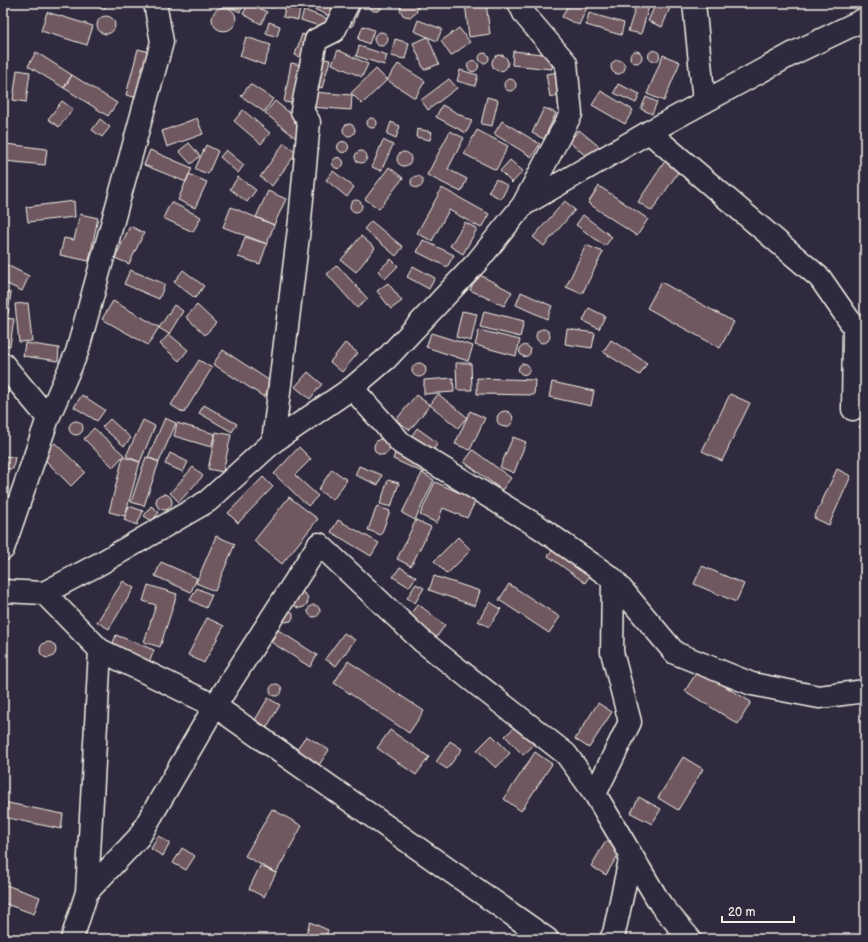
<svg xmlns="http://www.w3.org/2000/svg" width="868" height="942" font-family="'Balsamiq Sans',sans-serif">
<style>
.building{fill:#705961;stroke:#f4f1e8}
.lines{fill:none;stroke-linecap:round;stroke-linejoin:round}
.street-casing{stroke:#f4f1e8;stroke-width:25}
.secondary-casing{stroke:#f4f1e8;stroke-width:25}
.street{stroke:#2f2a3d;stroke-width:22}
.secondary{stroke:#2f2a3d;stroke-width:22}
</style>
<rect width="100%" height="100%" fill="#2f2a3d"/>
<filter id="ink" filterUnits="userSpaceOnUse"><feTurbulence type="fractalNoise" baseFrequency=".025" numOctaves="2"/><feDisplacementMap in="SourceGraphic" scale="8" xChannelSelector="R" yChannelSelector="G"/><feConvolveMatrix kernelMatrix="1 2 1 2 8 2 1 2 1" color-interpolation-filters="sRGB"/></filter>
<g filter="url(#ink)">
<path class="building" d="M93 3H108L103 10Z
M227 3H245L240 12 226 5Z
M249 3 267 12 261 24 243 14Z
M262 3H275L273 8 262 5Z
M286 3H301L298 20 283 17Z
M309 3H338L334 18 307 6Z
M352 3H362L352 27 344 23Z
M370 3H381V9L378 11H373L370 8Z
M402 3H416L418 7 416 13 411 17 405 16 403 15 400 10Z
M465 3H486L490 34 469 37Z
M569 3H589L579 25 562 17Z
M637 3H650L641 34 628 31Z
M656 3H672L662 27 648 21Z
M212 19a12 12 0 1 1 24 0a12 12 0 1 1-24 0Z
M304 10 328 19 325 28 301 20Z
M47 12 93 26 87 45 41 31Z
M589 13 624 23 621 35 586 25Z
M97 25a9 9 0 1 1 18 0a9 9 0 1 1-18 0Z
M418 20 442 29 437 41 414 31Z
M269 22 280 26 277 37 266 33Z
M363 26 374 30 369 44 358 39Z
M459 28 470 42 451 56 441 41Z
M374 39a7 7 0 1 1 14 0a7 7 0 1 1-14 0Z
M302 34 312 38 305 59 295 55Z
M246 37 271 45 264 65 240 56Z
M428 37 439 64 424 70 413 43Z
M395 39 409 43 405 59 391 56Z
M359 46 387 55 384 65 356 56Z
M138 49 154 53 142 99 126 95Z
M338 50 368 64 362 77 332 64Z
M648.5 56a5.5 5.5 0 1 1 11 0a5.5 5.5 0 1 1-11 0Z
M630 57a6 6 0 1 1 12 0a6 6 0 1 1-12 0Z
M513 51 553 55 552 69 512 65Z
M36 52 72 75 64 88 28 66Z
M479 58a5 5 0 1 1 10 0a5 5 0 1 1-10 0Z
M663 55 680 62 664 101 647 94Z
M492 63a8 8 0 1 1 16 0a8 8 0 1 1-16 0Z
M316 57 330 60 322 88 309 84Z
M611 67a7 7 0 1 1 14 0a7 7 0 1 1-14 0Z
M467.5 66a5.5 5.5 0 1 1 11 0a5.5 5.5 0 1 1-11 0Z
M291 63 306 66 299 104 284 102Z
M398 64 425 81 415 98 387 80Z
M376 69 387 80 362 104 351 93Z
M17 70 30 72 26 102 13 100Z
M460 70 478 75 475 86 457 81Z
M559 72 562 95 550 97 546 74Z
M72 75 117 103 108 116 64 88Z
M504 85a6 6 0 1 1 12 0a6 6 0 1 1-12 0Z
M449 79 457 88 428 110 421 100Z
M250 84 273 99 264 112 241 96Z
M618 84 640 94 636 103 614 93Z
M601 91 633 110 625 124 592 105Z
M312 92 352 95 351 110 310 107Z
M487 97 498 100 492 126 481 124Z
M646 97 657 102 652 114 641 109Z
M62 101 73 109 59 127 48 119Z
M275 101 307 127 297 139 265 113Z
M442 105 472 121 466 133 436 117Z
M544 108 556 113 544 139 532 133Z
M243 110 270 133 261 144 234 121Z
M367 123a5 5 0 1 1 10 0a5 5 0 1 1-10 0Z
M197 118 203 134 167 147 162 131Z
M100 119 110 127 102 137 92 130Z
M502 121 540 144 532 157 494 134Z
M391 122 400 126 396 138 387 134Z
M343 130a6 6 0 1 1 12 0a6 6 0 1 1-12 0Z
M417 129 432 132 430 140 416 137Z
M477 130 508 146 496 170 464 154Z
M579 130 601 148 591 160 569 142Z
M450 131 464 138 448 169 467 179 461 192 427 175Z
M383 140 393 145 381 171 372 167Z
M337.5 147a5.5 5.5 0 1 1 11 0a5.5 5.5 0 1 1-11 0Z
M189 143 200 156 191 164 179 151Z
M284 143 297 152 272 186 260 177Z
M6 144 47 149 45 165 4 161Z
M206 145 218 151 208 174 195 169Z
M150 150 192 168 186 182 144 165Z
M226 150 244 165 238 173 220 157Z
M355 157a6 6 0 1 1 12 0a6 6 0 1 1-12 0Z
M397 159a7 7 0 1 1 14 0a7 7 0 1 1-14 0Z
M332.5 163a5.5 5.5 0 1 1 11 0a5.5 5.5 0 1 1-11 0Z
M510 160 523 171 512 183 500 171Z
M665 161 679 171 652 211 638 202Z
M389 167 403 178 379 209 365 199Z
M333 171 354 187 347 197 326 180Z
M189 174 207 182 195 208 178 200Z
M411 182a6 6 0 1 1 12 0a6 6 0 1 1-12 0Z
M238 177 256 190 247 202 230 189Z
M496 179 508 186 501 199 488 192Z
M599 186 648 219 637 236 588 203Z
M442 188 489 214 481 228 449 210 432 241 417 233Z
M268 191 286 199 274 225 256 217Z
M350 206a6 6 0 1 1 12 0a6 6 0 1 1-12 0Z
M74 201 75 217 28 222 26 207Z
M565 201 575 210 544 246 533 237Z
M171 202 201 217 193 232 163 218Z
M231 207 274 225 267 244 223 227Z
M80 214 98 218 89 261 60 255 64 238 74 240Z
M583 215 612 237 605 246 576 225Z
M371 221 403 247 396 256 364 229Z
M465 222 477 229 463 254 450 246Z
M130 226 144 233 129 264 115 258Z
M361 236 375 248 356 272 341 260Z
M245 237 267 244 260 264 238 257Z
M423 240 454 255 447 267 417 252Z
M586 245 603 252 582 294 566 287Z
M391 259 398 266 385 279 378 271Z
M3 263 29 276 22 291 3 282Z
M337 265 368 299 357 308 327 274Z
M413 266 435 278 429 289 407 277Z
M130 270 165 284 159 299 124 284Z
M183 270 204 286 195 298 174 282Z
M478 274 512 292 504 306 470 290Z
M661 282 734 322 720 348 647 308Z
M388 283 402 301 391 309 377 291Z
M3 292 11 293 8 314 3 313Z
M521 292 552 306 547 319 516 305Z
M113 301 159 327 148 345 102 319Z
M28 303 32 341 19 342 15 304Z
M174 305 183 311 169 334 159 328Z
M197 305 216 323 205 335 186 317Z
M589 308 605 316 599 329 583 321Z
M462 311 477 314 471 341 456 337Z
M484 311 524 321 520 337 480 327Z
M3 318 14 319 10 346 3 345Z
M567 329 595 333 592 348 565 344Z
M536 336a7 7 0 1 1 14 0a7 7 0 1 1-14 0Z
M479 330 520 340 516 356 475 345Z
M431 333 473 346 468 361 426 347Z
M169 334 188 350 179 361 160 344Z
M611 340 647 363 640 375 603 352Z
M25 343 59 348 58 361 23 356Z
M345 343 358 353 342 372 330 362Z
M519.5 351a5.5 5.5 0 1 1 11 0a5.5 5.5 0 1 1-11 0Z
M223 350 273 383 264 397 213 364Z
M199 360 212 368 184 413 171 405Z
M412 370a7 7 0 1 1 14 0a7 7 0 1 1-14 0Z
M456 363H471L472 390H457Z
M518.5 369a5.5 5.5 0 1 1 11 0a5.5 5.5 0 1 1-11 0Z
M308 372 322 384 310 399 295 387Z
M453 378 454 392 424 394V380Z
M477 378 535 380 534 395 477 394Z
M552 382 594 391 591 406 549 397Z
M3 383 11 387 3 402Z
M438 394 467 417 458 428 430 405Z
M730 394 750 403 722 461 702 451Z
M82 395 105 410 97 421 74 407Z
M416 395 430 405 410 430 396 420Z
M204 405 237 424 232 432 199 413Z
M470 411 485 418 470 450 455 444Z
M497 419a8 8 0 1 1 16 0a8 8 0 1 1-16 0Z
M865 417V430L859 427Z
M165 418 176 423 159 462 148 457Z
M110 419 131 438 124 446 102 427Z
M143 420 155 426 140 462 126 456Z
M69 428a7 7 0 1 1 14 0a7 7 0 1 1-14 0Z
M177 423 215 434 211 447 174 436Z
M94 428 124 455 113 467 84 439Z
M417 428 438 443 430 455 409 440Z
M216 432 231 435 223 472 208 469Z
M513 437 526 442 514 473 500 467Z
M374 447a8 8 0 1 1 16 0a8 8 0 1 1-16 0Z
M55 443 85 472 71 486 41 456Z
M299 447 311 459 295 475 318 496 308 506 274 474Z
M396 450 428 464 424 473 393 459Z
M473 450 511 478 502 490 464 462Z
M170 453 188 462 183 472 165 464Z
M3 456 15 457 13 469H3Z
M123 457 140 462 125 516 109 512Z
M146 457 159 462 144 506 131 502Z
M359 466 382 475 378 485 355 475Z
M193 467 203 476 179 502 170 493Z
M332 469 347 480 333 500 318 490Z
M837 469 851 476 829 525 814 518Z
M422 473 434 480 415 520 402 513Z
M263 477 273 487 238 523 228 513Z
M388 480 399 483 391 507 380 504Z
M435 482 476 500 467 518 443 508 437 523 420 515Z
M156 502a8 8 0 1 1 16 0a8 8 0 1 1-16 0Z
M289 497 318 519 282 564 254 541Z
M129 506 143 511 137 525 124 520Z
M151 506 159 512 152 521 144 516Z
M377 506 390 511 381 535 368 530Z
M338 520 379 543 371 556 331 532Z
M416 520 431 527 411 566 397 559Z
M216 536 235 544 215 591 196 583Z
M458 537 471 550 447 574 434 561Z
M557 543 594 569 585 583 548 556Z
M161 562 197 578 191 592 155 576Z
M702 566 744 584 736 602 694 584Z
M400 567 416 577 409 587 393 577Z
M434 576 480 591 475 606 429 590Z
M123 581 134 588 109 629 97 622Z
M416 584 424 588 415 603 407 598Z
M509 584 560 617 549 633 499 600Z
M148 585 177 594 160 647 144 642 156 605 143 601Z
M197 588 212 595 206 608 190 600Z
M292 600a8 8 0 1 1 16 0a8 8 0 1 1-16 0Z
M490 602 501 609 489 627 478 621Z
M418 604 445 625 436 638 408 617Z
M308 611a6 6 0 1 1 12 0a6 6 0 1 1-12 0Z
M288 609 293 613V617L291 621 285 622 282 621Z
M207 618 224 626 204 663 188 655Z
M278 630 317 655 310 667 271 642Z
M344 633 355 640 336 666 325 659Z
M116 635 154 650 148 666 110 651Z
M40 650a8 8 0 1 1 16 0a8 8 0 1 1-16 0Z
M348 661 424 711 409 733 334 683Z
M698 670 751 702 738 724 685 691Z
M270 690a6 6 0 1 1 12 0a6 6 0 1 1-12 0Z
M268 698 280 705 267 727 255 720Z
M598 703 612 712 589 748 575 739Z
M517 725 534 745 523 755 505 736Z
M390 730 429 757 416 775 377 748Z
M492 735 510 753 496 768 477 750Z
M306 736 329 750 319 765 296 750Z
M450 741 462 749 447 769 436 762Z
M535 752 552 764 521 811 504 799Z
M683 757 703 769 678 810 658 798Z
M639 797 661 809 652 824 631 813Z
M3 802 63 814 61 829 3 817Z
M272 809 302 826 276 873 245 856Z
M158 836 170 843 163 856 151 849Z
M606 841 621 850 606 875 591 866Z
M182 848 195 856 186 870 173 863Z
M260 866 276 873 264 897 249 889Z
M3 884 40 897 34 914 3 903Z
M310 922 328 930 325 939H319L306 934Z"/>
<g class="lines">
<g class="street-casing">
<path id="street" d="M694 3 704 102
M649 132 820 278 854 327 853 409
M523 205 649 132 794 53 865 19
M3 364 48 418
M352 388 401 443 539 527 613 579 612 652 630 722 595 794
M273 442 300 220 309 122 302 111 316 40 334 31 348 3
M3 549 48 418 77 352 162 42 155 3
M613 579 675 653 752 684 819 697 865 691
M44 593 101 563 208 501 273 442 352 388 386 359 477 262 523 205 571 114 566 63 525 15 519 3
M87 892 139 837 215 706 319 544 422 641 566 754 595 794 661 905 690 939
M72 939 87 892 100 650
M611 939 614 933 631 855"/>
</g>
<g class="secondary-casing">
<path id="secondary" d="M3 591 44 593 100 650 215 706 547 939"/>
</g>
<use href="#street" class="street"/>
<use href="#secondary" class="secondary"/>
</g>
</g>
<rect width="868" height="942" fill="none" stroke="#2f2a3d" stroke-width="16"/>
<rect x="8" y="8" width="852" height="926" fill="none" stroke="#f4f1e8" stroke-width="1.5" filter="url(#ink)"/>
<path d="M722 916v6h72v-6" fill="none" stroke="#f4f1e8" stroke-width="2"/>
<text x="728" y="916" font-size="12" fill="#f4f1e8" stroke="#2f2a3d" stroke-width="3" paint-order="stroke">20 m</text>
</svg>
